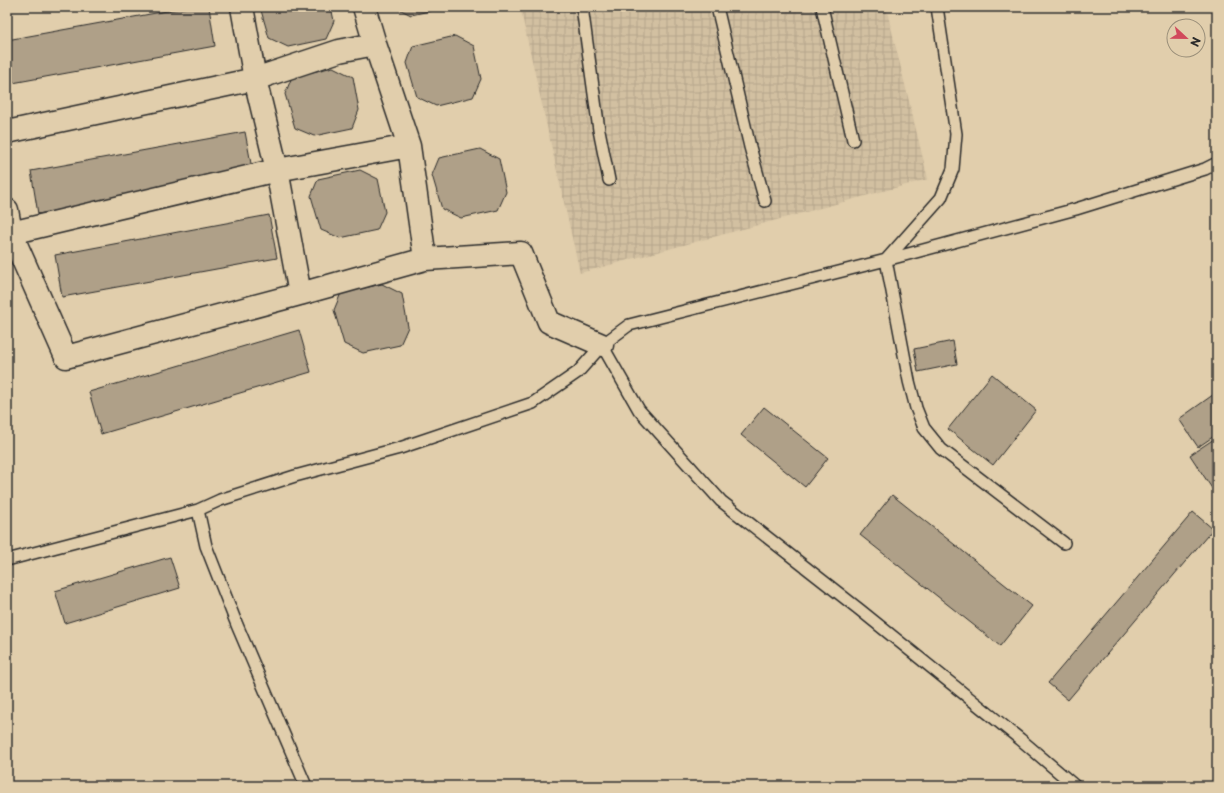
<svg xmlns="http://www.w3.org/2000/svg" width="1224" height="793" font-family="'Playpen Sans',sans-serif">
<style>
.industrial{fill:url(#industrial-grid)}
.building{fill:#afa088;stroke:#2b2b2b}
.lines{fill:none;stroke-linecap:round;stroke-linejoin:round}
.lane-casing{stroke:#2b2b2b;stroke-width:14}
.street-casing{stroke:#2b2b2b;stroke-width:25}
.lane{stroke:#e1ceac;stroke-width:11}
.street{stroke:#e1ceac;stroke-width:22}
</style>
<defs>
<pattern id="industrial-grid" width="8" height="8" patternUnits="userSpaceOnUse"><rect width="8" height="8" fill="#d2c0a1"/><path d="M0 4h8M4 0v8" fill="none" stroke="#b4a58b"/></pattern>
</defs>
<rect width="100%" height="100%" fill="#e1ceac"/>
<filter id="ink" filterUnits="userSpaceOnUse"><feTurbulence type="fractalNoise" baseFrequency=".025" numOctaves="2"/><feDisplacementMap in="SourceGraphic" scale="8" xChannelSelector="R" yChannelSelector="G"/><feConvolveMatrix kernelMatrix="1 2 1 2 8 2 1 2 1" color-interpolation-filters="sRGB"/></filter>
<g filter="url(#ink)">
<path class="industrial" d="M520 7H886L928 179 580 273Z"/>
<path class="building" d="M189 7H209L215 46 7 84V40Z
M260 7H331L334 21 326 39 288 47 269 38Z
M395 7H448L411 15Z
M455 36 474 46 481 79 473 97 436 106 417 97 407 63 413 46Z
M333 67 353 77 359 110 352 128 314 136 295 128 285 94 292 77Z
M245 132 253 174 38 214 31 171Z
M480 149 499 159 506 192 498 210 461 218 442 209 432 175 439 158Z
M360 170 378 179 385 212 377 230 340 238 321 230 311 196 318 179Z
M269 215 277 258 62 297 55 255Z
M382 284 402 294 408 327 400 345 363 353 344 344 334 310 341 293Z
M299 330 311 372 101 434 89 392Z
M953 341 957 364 918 372 914 349Z
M992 374 1036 410 993 465 948 429Z
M1217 392V434L1198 447 1179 419Z
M764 407 828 458 805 487 741 435Z
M1217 437V496L1190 455Z
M892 495 1032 606 1000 646 860 535Z
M1193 512 1213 529 1068 700 1048 683Z
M170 557 180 588 65 623 55 591Z"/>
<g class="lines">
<g class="lane-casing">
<path id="lane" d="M582 7 599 130 609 180
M717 7 750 147 765 201
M822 7 853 140
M937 7 956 134 953 169 941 198 886 260 909 381 916 408 924 428 941 449 1064 543
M602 345 639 410 721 501 860 610 1020 739 1075 786
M7 560 198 510
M306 786 237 625 206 546 198 510 220 500 295 476 400 448 533 403 578 372 602 345 629 325 886 260 1076 209 1205 169 1217 163"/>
</g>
<g class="street-casing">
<path id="street" d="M242 7 255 79 277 170 300 294 66 357 11 233 277 170 409 146 425 259 521 253 549 322 602 345
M364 7 375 44
M7 132 255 79 339 51 375 44 409 146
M7 210 11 233
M300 294 425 259"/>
</g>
<use href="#lane" class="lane"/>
<use href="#street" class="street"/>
</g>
</g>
<rect width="1224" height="793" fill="none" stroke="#e1ceac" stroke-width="24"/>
<rect x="12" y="12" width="1200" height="769" fill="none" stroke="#2b2b2b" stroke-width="1.5" filter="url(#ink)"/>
<g transform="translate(1186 38) rotate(112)"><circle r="19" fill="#e1ceac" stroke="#988d78"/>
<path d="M0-3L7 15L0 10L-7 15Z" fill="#d1495b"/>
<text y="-6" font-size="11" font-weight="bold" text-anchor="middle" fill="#2b2b2b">N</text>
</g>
</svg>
